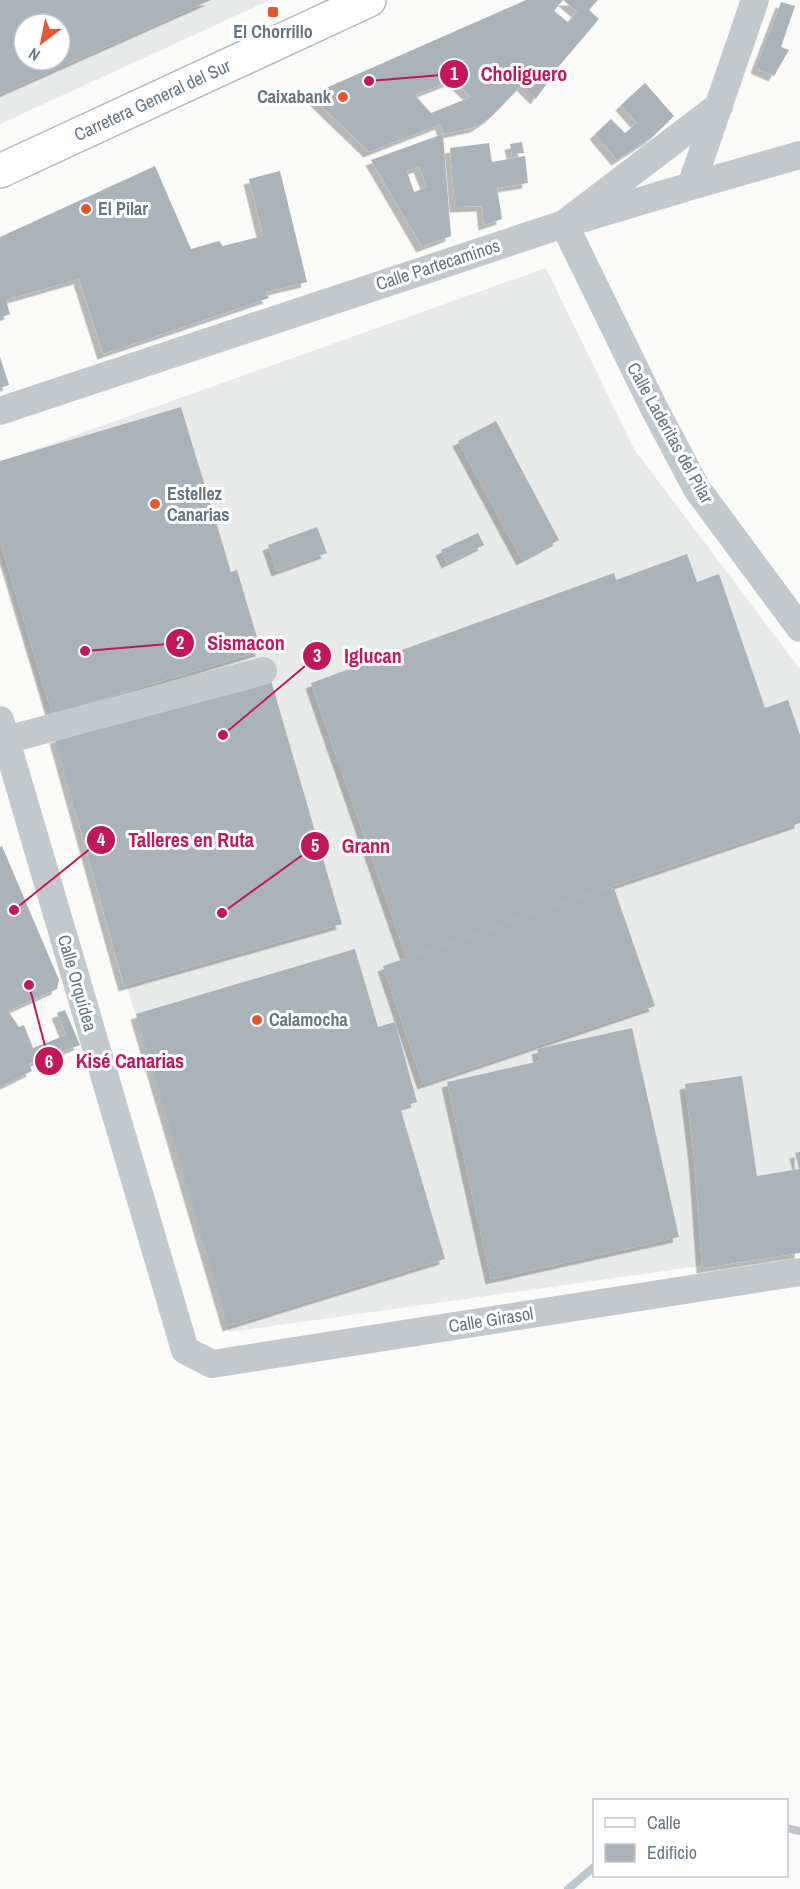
<svg xmlns="http://www.w3.org/2000/svg" width="800" height="1889" font-family="'Archivo Narrow',sans-serif">
<style>
.built{fill:#e8e9e9;fill-rule:evenodd}
.lines{fill:none;stroke-linecap:round;stroke-linejoin:round}
.stream{stroke:#bbc7cb;stroke-width:8}
.building{fill:#aab3b9;fill-rule:evenodd;filter:url(#shadow)}
.major-casing{stroke:#b5babe;stroke-width:36}
.minor{stroke:#c3c8cc;stroke-width:28}
.major{stroke:#fff;stroke-width:33}
.poi-dot{fill:#e4572e;stroke:#fff;stroke-width:2}
.labels{text-anchor:middle;stroke-width:6;stroke-linejoin:round;paint-order:stroke}
.poi-label{font-size:18px;font-weight:bold;fill:#657683;stroke:#fff;text-anchor:start}
.street-label{font-size:18px;fill:#657683;stroke:#fff}
.leader{fill:none;stroke:#c2185b;stroke-width:2}
.callout-dot{fill:#c2185b;stroke:#fff;stroke-width:2}
.mark-label{font-size:18px;text-anchor:middle;font-weight:bold;fill:#fff}
.callout-label{font-size:20px;text-anchor:middle;font-weight:bold;fill:#c2185b;stroke:#fff;stroke-width:6;stroke-linejoin:round;paint-order:stroke}
</style>
<defs>
<filter id="shadow"><feDropShadow dx="-5.5" dy="5.5" stdDeviation="0" flood-color="#0004"/></filter>
</defs>
<rect width="100%" height="100%" fill="#fafaf8"/>
<path class="built" d="M0 0H270L0 124ZM24 24H60V60H24Z
M546 268 634 449 800 669V1252L229 1332 0 556V462Z"/>
<g class="lines">
<path class="stream" d="M786 1828 800 1831
M568 1889 594 1867"/>
</g>
<path class="building" d="M0 0H211L0 94ZM24 24H60V60H24Z
M526 0H598L589 10 599 19 559 66 536 99 522 85 491 117 476 127 443 134 441 124 369 152 310 95ZM563 0 577 12 568 22 554 11ZM453 80 471 97 431 113 415 95Z
M781 2 795 6 781 47 789 50 774 76 756 68Z
M645 83 674 116 651 138 617 160 595 134 611 119 625 133 637 123 621 105Z
M443 134 451 236 422 247 371 160ZM419 167 427 187 414 192 407 171Z
M522 142 524 153 512 154 510 144Z
M489 143 492 162 525 156 528 183 497 188 502 219 484 225 482 206 455 207 450 148Z
M155 166 191 249 219 241 223 246 263 236 249 179 280 171 307 282 265 292 269 298 103 354 79 279 6 300 10 314 0 318V237Z
M0 357 9 385 0 388Z
M181 407 231 572 237 570 261 651 52 714 0 541V461Z
M496 421 559 540 522 560 458 441Z
M317 527 327 553 277 571 268 545Z
M478 533 484 545 447 563 441 550Z
M687 554 697 582 719 574 765 708 788 700 800 735V823L406 956 311 683 614 573 616 580Z
M270 677 342 924 124 986 55 738Z
M2 846 59 980 57 989 8 1011 19 1027 24 1025 33 1048 66 1035 57 1013 65 1010 80 1045 29 1064 32 1071 0 1087V847Z
M614 888 655 1006 423 1084 383 966Z
M355 949 378 1027 395 1022 417 1102 400 1107 445 1259 228 1326 136 1014Z
M632 1028 679 1237 491 1279 447 1082 540 1061 537 1049Z
M742 1076 757 1176 799 1169 795 1153 800 1152V1253L702 1268 694 1157 685 1084Z"/>
<g class="lines">
<g class="major-casing">
<g id="major">
<path id="s1" d="M0 171 369 0"/>
</g>
</g>
<path class="minor" d="M719 106 564 224 654 408 697 489 800 628
M691 186 800 155
M0 411 564 224 691 186 755 0
M0 720 185 1350 212 1364 800 1272
M6 740 263 671"/>
<use href="#major" class="major"/>
</g>
<g class="poi-dot">
<rect x="267" y="6" width="12" height="12" rx="3"/>
<circle cx="343" cy="97" r="6"/>
<circle cx="86" cy="209" r="6"/>
<circle cx="155" cy="504" r="6"/>
<circle cx="257" cy="1020" r="6"/>
</g>
<g class="labels">
<g class="poi-label">
<text x="273" y="38" text-anchor="middle">El Chorrillo</text>
<text x="331" y="103" text-anchor="end">Caixabank</text>
<text x="98" y="215">El Pilar</text>
<text x="167" y="500">Estellez<tspan x="167" dy="21">Canarias</tspan></text>
<text x="269" y="1026">Calamocha</text>
</g>
<g class="street-label">
<text dy="6" stroke="none"><textPath href="#s1" startOffset="168">Carretera General del Sur</textPath></text>
<text transform="translate(438 265) rotate(-18)" y="6">Calle Partecaminos</text>
<text transform="translate(670 433) rotate(61)" y="6">Calle Laderitas del Pilar</text>
<text transform="translate(77 983) rotate(74)" y="6">Calle Orquídea</text>
<text transform="translate(491 1320) rotate(-9)" y="6">Calle Girasol</text>
</g>
</g>
<path class="leader" d="M369 81L454 74M85 651L180 643M223 735L317 656M14 910L101 840M222 913L315 846M29 985L49 1061"/>
<g class="callout-dot">
<circle cx="369" cy="81" r="6"/>
<circle cx="85" cy="651" r="6"/>
<circle cx="223" cy="735" r="6"/>
<circle cx="14" cy="910" r="6"/>
<circle cx="222" cy="913" r="6"/>
<circle cx="29" cy="985" r="6"/>
<circle cx="454" cy="74" r="15"/>
<circle cx="180" cy="643" r="15"/>
<circle cx="317" cy="656" r="15"/>
<circle cx="101" cy="840" r="15"/>
<circle cx="315" cy="846" r="15"/>
<circle cx="49" cy="1061" r="15"/>
</g>
<g class="mark-label">
<text x="454" y="80">1</text>
<text x="180" y="649">2</text>
<text x="317" y="662">3</text>
<text x="101" y="846">4</text>
<text x="315" y="852">5</text>
<text x="49" y="1068">6</text>
</g>
<g class="callout-label">
<text x="524" y="81">Choliguero</text>
<text x="246" y="650">Sismacon</text>
<text x="373" y="663">Iglucan</text>
<text x="191" y="847">Talleres en Ruta</text>
<text x="366" y="853">Grann</text>
<text x="130" y="1068">Kisé Canarias</text>
</g>
<rect x="593" y="1799" width="195" height="78" fill="#ffffff" stroke="#c1c8cd" stroke-width="1.5"/>
<rect x="605" y="1818" width="30" height="9" fill="#ffffff" stroke="#c1c8cd" stroke-width="1.5"/>
<text x="647" y="1829" font-size="18" fill="#657683">Calle</text>
<rect x="605" y="1844" width="30" height="18" fill="#aab3b9" stroke="#c1c8cd" stroke-width="1.5"/>
<text x="647" y="1859" font-size="18" fill="#657683">Edificio</text>
<g transform="translate(42 42) rotate(212)"><circle r="28" fill="#ffffff" stroke="#c1c8cd" stroke-width="1.5"/>
<path d="M0-4.5L10 22L0 15L-10 22Z" fill="#e4572e"/>
<text y="-9" font-size="16" font-weight="bold" text-anchor="middle" fill="#657683">N</text>
</g>
</svg>
